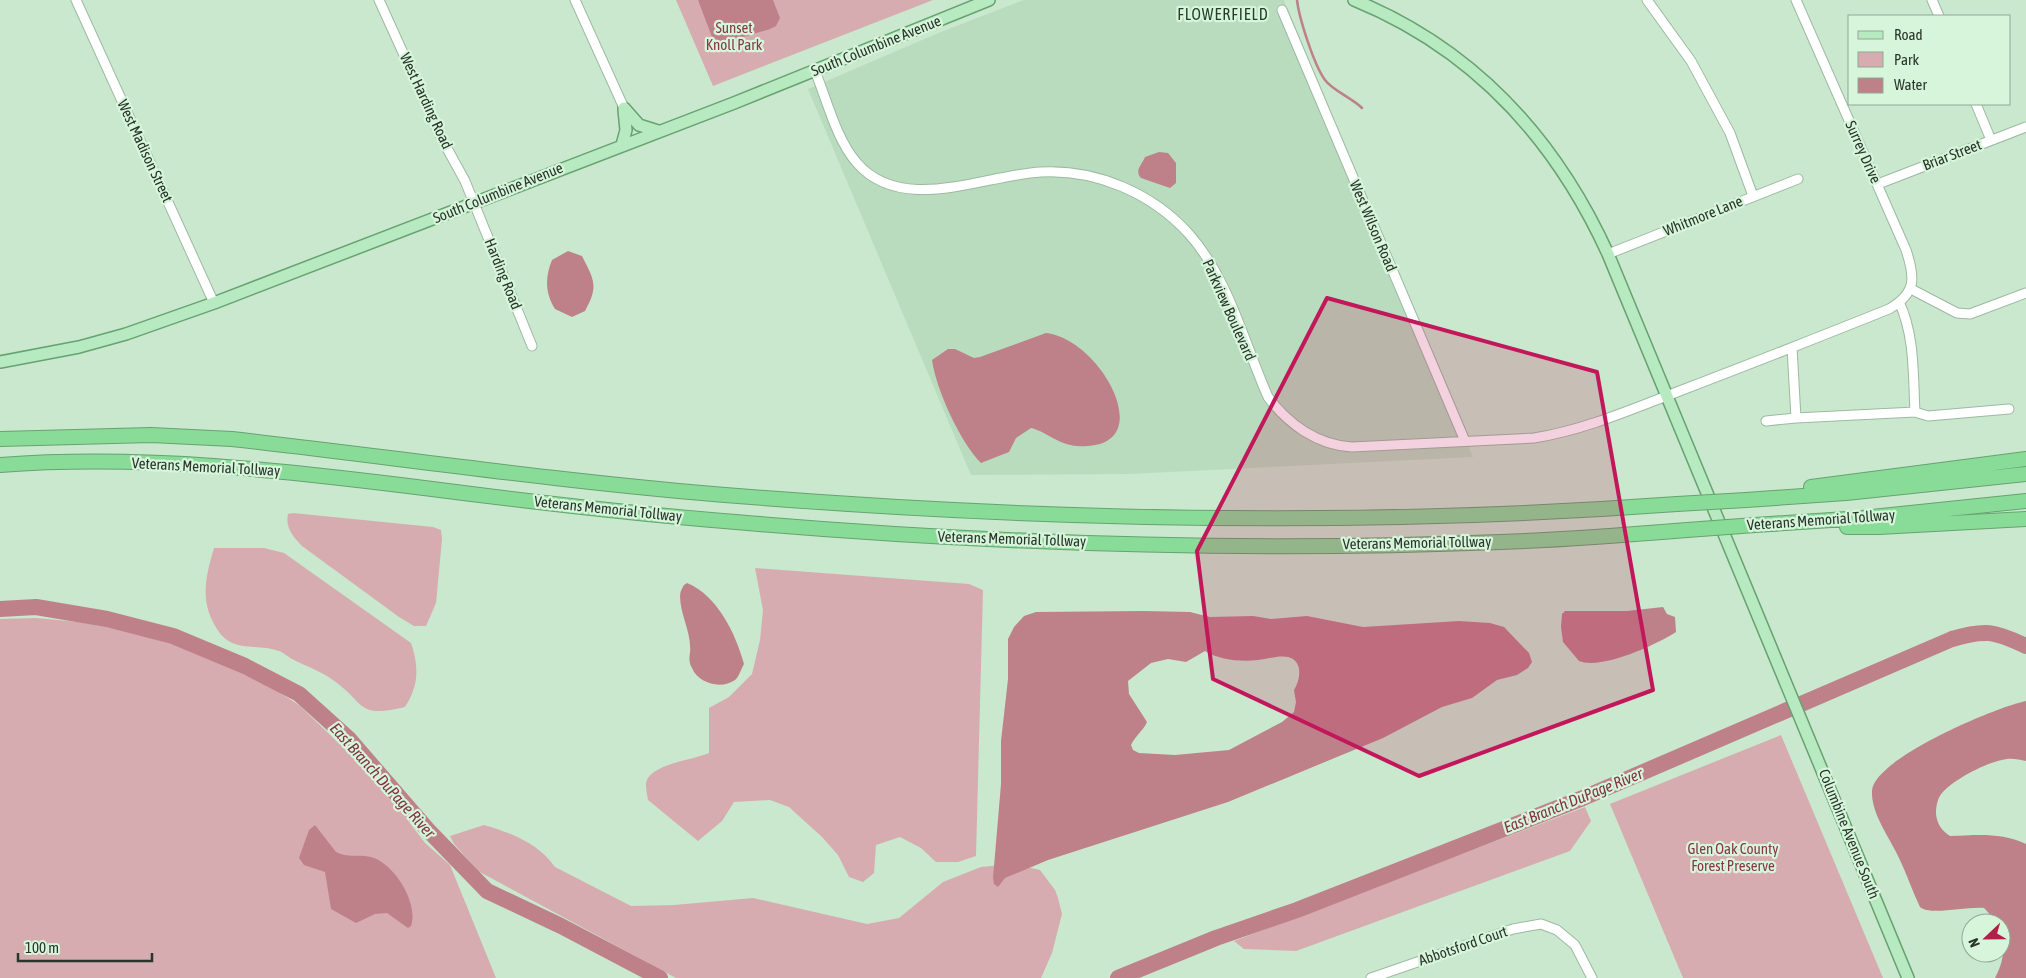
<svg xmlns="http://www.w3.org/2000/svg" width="2026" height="978" font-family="'Asap Condensed',sans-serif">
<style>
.built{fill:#b8dcbd}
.green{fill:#d6acb1}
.water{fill:#bf8189;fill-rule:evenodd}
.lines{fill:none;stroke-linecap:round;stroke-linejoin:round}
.stream{stroke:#bf8189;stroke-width:2.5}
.river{stroke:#bf8189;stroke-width:16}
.minor-casing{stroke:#9dbaa1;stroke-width:11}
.major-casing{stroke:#67a271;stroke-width:14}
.highway-casing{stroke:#67a271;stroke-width:16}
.minor{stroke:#fff;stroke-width:9}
.major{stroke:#b8eac1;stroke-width:11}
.highway{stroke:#89dc97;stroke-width:14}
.highway-bridge-casing{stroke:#67a271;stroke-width:16;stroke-linecap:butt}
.highway-bridge{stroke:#89dc97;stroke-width:14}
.marked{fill:#c2185b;fill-opacity:0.2;stroke:#c2185b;stroke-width:4;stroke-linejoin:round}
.labels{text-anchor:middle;stroke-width:4.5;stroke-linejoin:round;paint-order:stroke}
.park-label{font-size:15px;fill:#863847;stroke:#d6f5da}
.street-label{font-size:15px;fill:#29352b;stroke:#d6f5da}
.neighbourhood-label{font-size:16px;letter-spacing:1px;fill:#253e29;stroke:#d6f5da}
.water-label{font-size:16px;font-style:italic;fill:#823544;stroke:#d6f5da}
</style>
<rect width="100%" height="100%" fill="#c9e8cd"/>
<path class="built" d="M1024 0H1284L1473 457 1128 474 971 475 808 89 936 34Z"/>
<path class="green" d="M676 0H933L713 86Z
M293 513 433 527 441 530 442 539 436 603 426 626H414L399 617 302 546C293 537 285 527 288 514Z
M214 548H264L284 553 411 643C419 666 419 686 405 707 356 719 366 703 333 680 321 671 305 666 292 659 288 657 283 652 279 651 258 643 234 653 219 632 199 603 205 579 214 548Z
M755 568 969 584 983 590 976 856 958 862H936L921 848 900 837 876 845 874 873 863 882 849 877 838 855 822 837 789 807 770 800 734 802 722 821 698 841 648 800C647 795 646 789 646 784 648 764 694 760 709 753V708L729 697 752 674 760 640 763 610Z
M36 618 78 622 140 633 188 649 264 682 300 706 378 781 425 843 450 865 496 978H0V619Z
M1781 735 1883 978H1683L1610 804Z
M1585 807 1591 821 1570 851 1296 951 1244 949 1234 941Z
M484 825C511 833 538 843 555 867L631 906 674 905 753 898 867 924 899 918 943 882 981 867 1012 864 1040 870 1055 890 1058 898 1062 914 1052 953 1041 978H676L478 871 454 844 450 836Z"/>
<path class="water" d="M698 0H773L780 18 776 26 770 29 723 43 712 37Z
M1159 152 1168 153 1176 163V183L1170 188 1141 178C1134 170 1142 165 1145 157Z
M568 251 582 256C594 280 599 286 585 311L572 317 555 309C545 293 545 277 552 260Z
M1046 333C1102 339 1163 452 1077 446 1059 445 1047 432 1031 428L1016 438 1009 452 981 463C960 442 936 389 932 360L948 349H955L974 358 980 357Z
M687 583C717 595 736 634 744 664 741 669 739 677 735 680 721 690 698 683 692 668 689 663 689 658 690 653 692 633 680 615 680 596 680 592 682 588 684 585Z
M1663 607 1667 614 1675 617 1676 632C1656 645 1601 670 1579 661L1563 642 1561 627 1562 614 1565 611H1627Z
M1144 611 1190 612 1210 617 1253 616 1271 619 1307 616 1363 627 1459 621 1490 623 1504 627 1529 653 1532 662 1528 668 1517 675 1497 680 1472 698 1442 707 1383 738 1228 802 1048 860 1005 878 998 887 994 884 993 878 1001 784V741L1008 679V639L1014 627 1024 616 1036 612ZM1205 651C1219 660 1241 662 1258 660 1267 659 1279 655 1288 657 1304 661 1300 680 1294 690L1296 702 1294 712 1282 722 1229 750 1175 755 1139 753 1133 750 1131 745C1135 736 1143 731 1147 722L1129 694 1128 681 1151 663 1168 659 1186 662Z
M2026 701V761C2020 760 2013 758 2007 759 1989 761 1954 779 1942 793 1937 799 1936 807 1936 814 1937 824 1942 831 1950 836 1977 835 2001 832 2026 844V978H1995C2008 953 2001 947 2001 923H1998L1984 908C1967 906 1930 916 1920 907 1912 891 1907 874 1899 858 1890 838 1871 814 1872 791 1873 759 1996 707 2026 701Z
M315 825 336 852C347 858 359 854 371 857 394 863 419 903 411 926L408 928 387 913 375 914 356 923 331 909 325 872 304 865 299 858 309 830Z"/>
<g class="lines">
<path class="stream" d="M1297 0C1299 18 1314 65 1325 80 1332 90 1352 98 1362 108"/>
<path class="river" d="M0 609 36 607 107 619 173 636 245 666 299 694 349 739 427 829 487 891 561 926 660 978
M1118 978 1216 938 1297 910 1583 798 1952 639C1985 629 1994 631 2026 646"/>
<g class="minor-casing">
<path id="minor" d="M76 0 214 303
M379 0 443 141 465 181 532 346
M575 0 624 108
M1647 0 1691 61 1730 133 1753 196
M1932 0 1939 16
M1282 10 1465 441
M815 71C827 100 836 139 857 163 902 215 984 175 1041 172 1096 169 1152 193 1189 234 1229 279 1244 343 1268 397 1288 424 1317 445 1352 447L1534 438C1584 430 1630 410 1677 392 1748 365 1819 337 1889 309 1917 293 1915 277 1906 250L1796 0
M1976 104 1991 140
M1878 184 2026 127
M1608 254 1798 179
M1911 289 1957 313 1970 314 2026 293
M1899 302C1915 335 1913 376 1915 412
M1792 348 1796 418 1915 412 1928 416 2009 409
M1766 421 1796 418
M1371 978 1513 929 1541 924 1557 930 1575 945 1592 978"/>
</g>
<g class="major-casing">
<path id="major" d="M1354 0C1474 49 1555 138 1608 254L1908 978
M624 108 639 125 658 131
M622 145 626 130 624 110
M0 362 79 347 126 334 214 303 734 103 989 0"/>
</g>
<g class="highway-casing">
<path id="highway" d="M0 439 151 435 232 439C400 458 569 483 738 496 1050 521 1365 527 1677 504
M0 465C145 454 289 471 432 489 533 502 635 514 736 522 990 544 1247 552 1501 542 1563 540 1625 535 1687 530
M1811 487 2026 459
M1746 500 1846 493 2026 474
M1755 525 1862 518 2026 501
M1847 527H1879L2026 519"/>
</g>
<use href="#minor" class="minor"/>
<use href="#major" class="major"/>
<use href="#highway" class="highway"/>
<g class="highway-bridge-casing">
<path id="highway-bridge" d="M1677 504 1746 500
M1687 530 1755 525"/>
</g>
<use href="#highway-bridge" class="highway-bridge"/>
</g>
<path class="marked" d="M1327 298 1597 372 1653 690 1419 776 1213 679 1197 551Z"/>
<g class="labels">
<g class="park-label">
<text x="734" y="33">Sunset<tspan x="734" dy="17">Knoll Park</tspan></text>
<text x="1733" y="854">Glen Oak County<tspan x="1733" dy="17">Forest Preserve</tspan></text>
</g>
<g class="street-label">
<text transform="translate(876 46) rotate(-22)" y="5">South Columbine Avenue</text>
<text transform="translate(426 101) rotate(65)" y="5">West Harding Road</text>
<text transform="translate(145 151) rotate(65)" y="5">West Madison Street</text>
<text transform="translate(1863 152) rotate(66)" y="5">Surrey Drive</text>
<text transform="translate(1952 155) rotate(-21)" y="5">Briar Street</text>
<text transform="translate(498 193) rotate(-22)" y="5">South Columbine Avenue</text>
<text transform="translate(1703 216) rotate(-22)" y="5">Whitmore Lane</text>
<text transform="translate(1373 226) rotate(67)" y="5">West Wilson Road</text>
<text transform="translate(503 274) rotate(68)" y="5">Harding Road</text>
<text transform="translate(1229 310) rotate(66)" y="5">Parkview Boulevard</text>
<text transform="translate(206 467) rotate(3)" y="5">Veterans Memorial Tollway</text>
<text transform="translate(608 509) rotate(6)" y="5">Veterans Memorial Tollway</text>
<text transform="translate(1821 520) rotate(-4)" y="5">Veterans Memorial Tollway</text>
<text transform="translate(1012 539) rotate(2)" y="5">Veterans Memorial Tollway</text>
<text transform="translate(1417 543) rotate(-1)" y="5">Veterans Memorial Tollway</text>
<text transform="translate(1849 834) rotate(68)" y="5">Columbine Avenue South</text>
<text transform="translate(1463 946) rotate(-19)" y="5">Abbotsford Court</text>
</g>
<g class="neighbourhood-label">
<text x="1223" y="20">FLOWERFIELD</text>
</g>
<g class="water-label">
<text transform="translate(383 780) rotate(48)" y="6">East Branch DuPage River</text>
<text transform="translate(1573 800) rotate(-22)" y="6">East Branch DuPage River</text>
</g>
</g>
<rect x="1848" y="15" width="162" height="90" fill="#d6f5da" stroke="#91a894"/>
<rect x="1858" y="31" width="25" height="8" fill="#b8eac1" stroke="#91a894"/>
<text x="1894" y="40" font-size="15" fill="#29352b">Road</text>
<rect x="1858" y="52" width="25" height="15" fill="#d6acb1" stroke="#91a894"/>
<text x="1894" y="65" font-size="15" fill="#29352b">Park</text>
<rect x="1858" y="78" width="25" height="15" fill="#bf8189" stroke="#91a894"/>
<text x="1894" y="90" font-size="15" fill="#29352b">Water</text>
<g transform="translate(1986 938) rotate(248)"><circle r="24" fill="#d6f5da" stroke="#91a894"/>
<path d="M0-4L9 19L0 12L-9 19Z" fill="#b11f4a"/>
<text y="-8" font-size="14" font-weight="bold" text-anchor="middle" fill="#29352b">N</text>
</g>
<path d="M18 953v8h134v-8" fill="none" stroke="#29352b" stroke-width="2.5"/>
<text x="25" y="953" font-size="15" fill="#29352b" stroke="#d6f5da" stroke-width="4" paint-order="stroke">100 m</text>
</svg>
